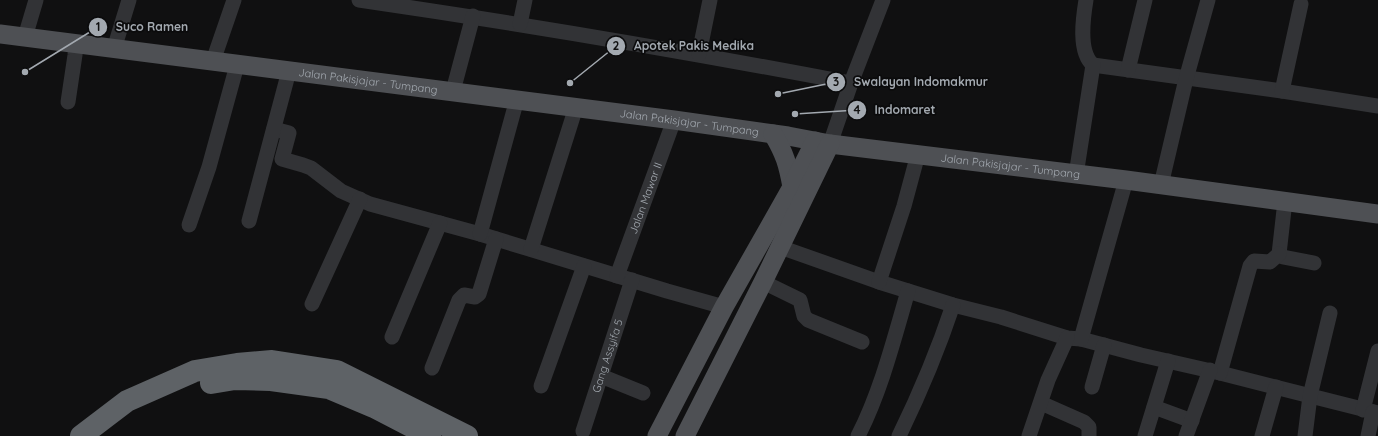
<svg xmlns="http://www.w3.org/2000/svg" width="1378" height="436" font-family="Quicksand,sans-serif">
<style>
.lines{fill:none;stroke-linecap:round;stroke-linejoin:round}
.minor{stroke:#323336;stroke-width:15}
.major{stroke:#4e5054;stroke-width:19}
.highway{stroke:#5e6266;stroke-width:22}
.labels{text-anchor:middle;stroke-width:3.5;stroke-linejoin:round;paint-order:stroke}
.street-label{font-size:11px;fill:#a3a9b0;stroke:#0b0b0c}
.leader{fill:none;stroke:#a3a9b0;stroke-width:1.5}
.callout-dot{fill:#a3a9b0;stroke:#0b0b0c;stroke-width:1.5}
.mark-label{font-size:12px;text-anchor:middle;font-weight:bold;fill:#111}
.callout-label{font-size:12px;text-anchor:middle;font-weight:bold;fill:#a3a9b0;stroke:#0b0b0c;stroke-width:3.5;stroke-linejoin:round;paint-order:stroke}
</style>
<rect width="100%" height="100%" fill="#101011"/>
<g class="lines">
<g class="minor">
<path d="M359 0C524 24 688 52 851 83"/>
<path d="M520 24 525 0"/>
<path d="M25 37 36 0"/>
<path d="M114 49 129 0"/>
<path d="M699 54 710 0"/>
<path d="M213 61 234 0"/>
<path d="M1093 65 1282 91 1378 106"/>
<path d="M1128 70 1145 0"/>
<path d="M453 91 473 16"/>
<path d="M1282 91 1301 4"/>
<path d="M68 102 75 55 76 44"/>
<path d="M274 129 289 133 282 159 303 165 311 168 341 191 370 204 480 234 667 291 724 307"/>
<path d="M830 144 851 83 883 0"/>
<path d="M1076 175 1093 65C1078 52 1083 18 1086 0"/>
<path d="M1161 185 1186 79 1208 0"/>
<path d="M1285 201 1279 254 1283 257 1314 263"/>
<path d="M249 221 289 71"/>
<path d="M189 225 209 167 237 65"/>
<path d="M480 234 517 99"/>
<path d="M780 247 879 282 953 305 1001 317 1067 338 1081 339 1141 355 1220 373 1378 413"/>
<path d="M531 249 576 107"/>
<path id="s1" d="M617 276 674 120"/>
<path d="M763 282 800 300 804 316 808 320 862 342"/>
<path d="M879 282 904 206 918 154"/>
<path d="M312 304 360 199"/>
<path d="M392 337 440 223"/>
<path d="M1081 339 1126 180"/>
<path d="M432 368 459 300 464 295 475 297 479 294 496 239"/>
<path d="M1220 373 1250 266 1254 261 1270 262 1279 254"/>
<path d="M601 376 643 393"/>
<path d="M541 386 584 266"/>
<path d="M1092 387 1104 345"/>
<path d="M1041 403 1084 422 1089 427V436"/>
<path d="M1154 407 1192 421"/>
<path d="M1363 410 1378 351"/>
<path id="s2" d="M583 431 632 280"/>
<path d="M858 436C881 391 894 339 908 291"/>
<path d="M899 436C920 393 938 350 953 305"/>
<path d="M1029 436 1048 380 1067 338"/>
<path d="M1145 436 1168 361"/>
<path d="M1186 436 1210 370"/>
<path d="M1262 436 1276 387"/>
<path d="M1305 436 1310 396 1330 313"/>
<path d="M1368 436 1373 412"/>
</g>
<g class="major">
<path id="s3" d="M0 34 674 120 788 136 830 144 1126 180 1378 214"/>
<path d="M773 134C785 154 788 165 792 187"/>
<path d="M657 436 724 307 792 187 815 141"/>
<path d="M685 436 763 282 830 144"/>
</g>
<path class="highway" d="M211 383 235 379 271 380 329 388 374 407 430 436
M81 436 127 401 195 371 237 364 272 361 337 371 467 436"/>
</g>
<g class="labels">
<g class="street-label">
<text dy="4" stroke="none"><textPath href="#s3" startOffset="371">Jalan Pakisjajar - Tumpang</textPath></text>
<text dy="4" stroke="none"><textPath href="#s3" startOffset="695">Jalan Pakisjajar - Tumpang</textPath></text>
<text dy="4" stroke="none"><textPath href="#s3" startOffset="1019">Jalan Pakisjajar - Tumpang</textPath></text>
<text dy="4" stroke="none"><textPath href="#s1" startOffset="83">Jalan Mawar II</textPath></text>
<text dy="4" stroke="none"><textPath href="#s2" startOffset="79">Gang Assyifa 5</textPath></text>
</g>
</g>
<path class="leader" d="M25 72L98 27M570 83L616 46M778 94L836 82M795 114L857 110"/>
<g class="callout-dot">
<circle cx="25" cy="72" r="4"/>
<circle cx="570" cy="83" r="4"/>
<circle cx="778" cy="94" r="4"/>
<circle cx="795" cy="114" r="4"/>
<circle cx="98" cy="27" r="10"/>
<circle cx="616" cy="46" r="10"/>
<circle cx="836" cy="82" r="10"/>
<circle cx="857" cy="110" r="10"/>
</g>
<g class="mark-label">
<text x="98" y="31">1</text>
<text x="616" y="50">2</text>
<text x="836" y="86">3</text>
<text x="857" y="114">4</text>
</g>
<g class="callout-label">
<text x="152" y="31">Suco Ramen</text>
<text x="694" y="50">Apotek Pakis Medika</text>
<text x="921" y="86">Swalayan Indomakmur</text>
<text x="905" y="114">Indomaret</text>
</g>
</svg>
